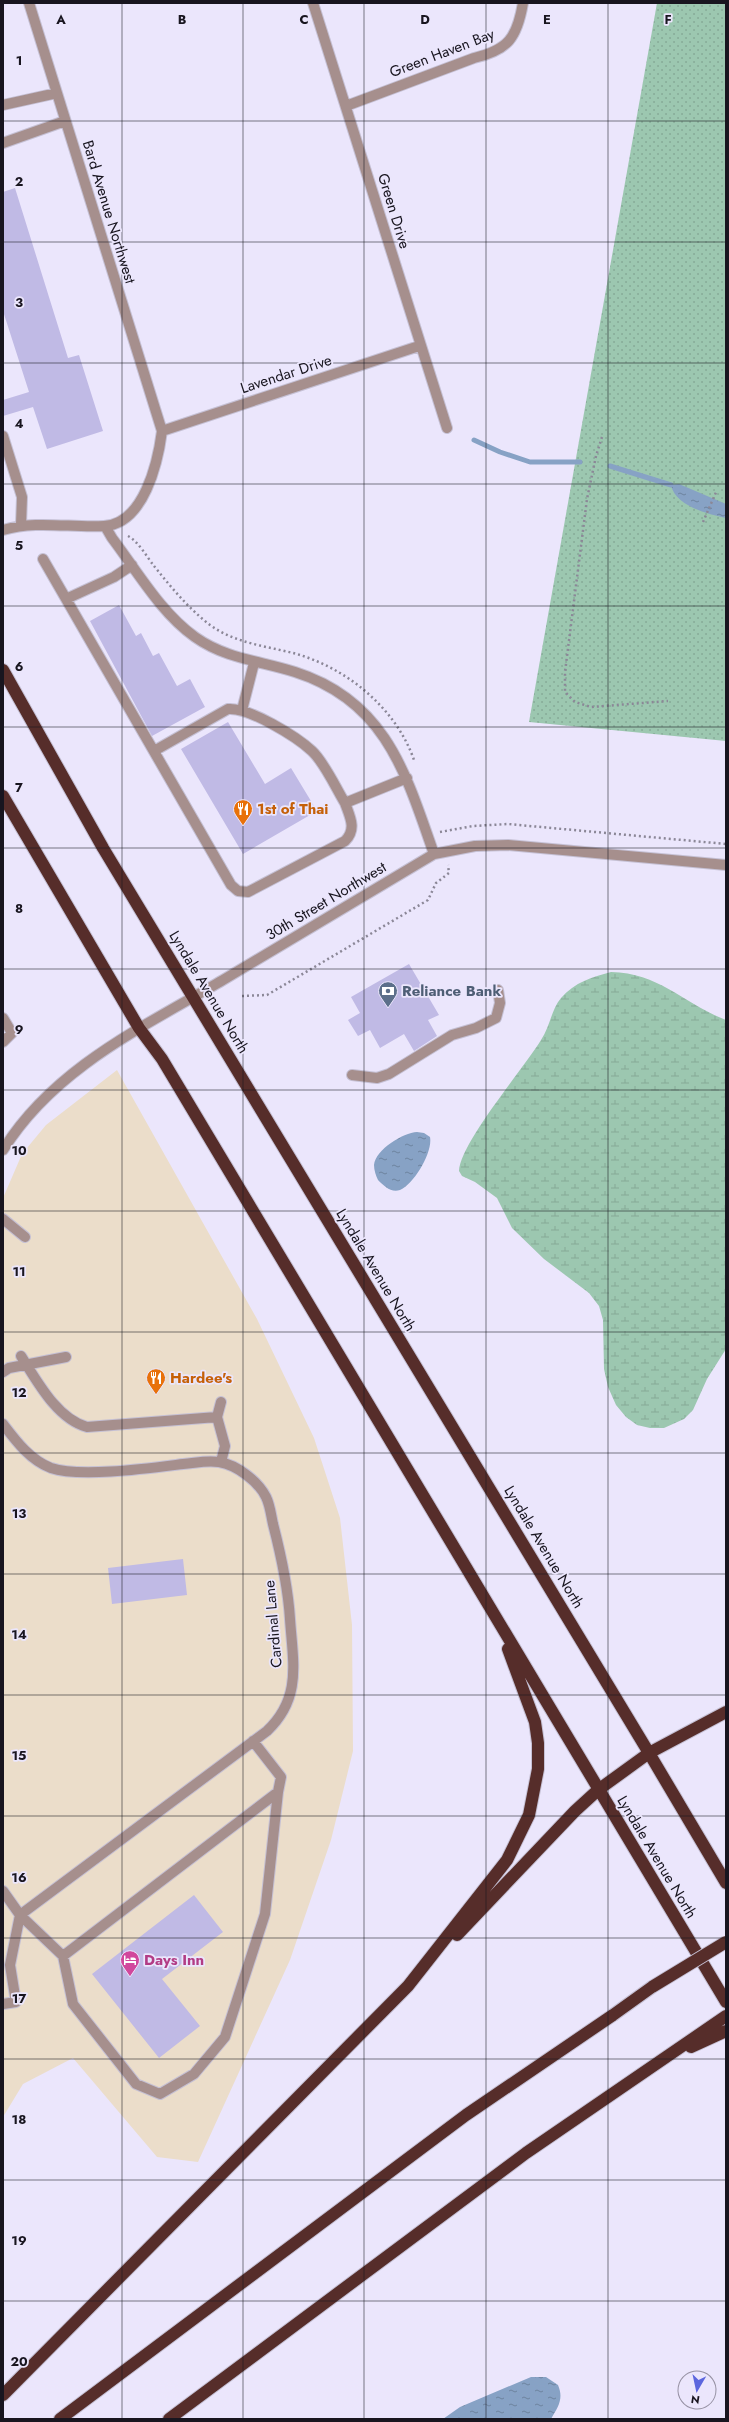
<svg xmlns="http://www.w3.org/2000/svg" width="729" height="2422" font-family="Jost,sans-serif">
<style>
.commercial{fill:#ebddca}
.grass{fill:url(#grass-dots)}
.wetland{fill:url(#wetland-marsh)}
.water{fill:url(#water-ripples)}
.lines{fill:none;stroke-linecap:round;stroke-linejoin:round}
.stream{stroke:#87a2c5;stroke-width:5}
.building{fill:#c0bae5}
.minor-casing{stroke:#c5c0d4;stroke-width:12}
.highway-casing{stroke:#c5c0d4;stroke-width:14}
.path{stroke:#8b8797;stroke-width:2.5;stroke-dasharray:2 3;stroke-linecap:butt}
.minor{stroke:#a68f8d;stroke-width:10}
.highway{stroke:#562d2a;stroke-width:12}
.highway-bridge-casing{stroke:#c5c0d4;stroke-width:14;stroke-linecap:butt}
.highway-bridge{stroke:#562d2a;stroke-width:12}
.grid{fill:none;stroke:#18151f;stroke-width:1;stroke-opacity:0.55}
.labels{text-anchor:middle;stroke-width:3.5;stroke-linejoin:round;paint-order:stroke}
.street-label{font-size:15px;fill:#18151f;stroke:#ebe6fc}
.food-label{font-size:15px;font-weight:bold;fill:#c56008;stroke:#ebe6fc;text-anchor:start}
.service-label{font-size:15px;font-weight:bold;fill:#4e5e75;stroke:#ebe6fc;text-anchor:start}
.hotel-label{font-size:15px;font-weight:bold;fill:#b23c85;stroke:#ebe6fc;text-anchor:start}
.grid-label{font-size:13px;text-anchor:middle;font-weight:bold;fill:#18151f;stroke:#ebe6fc;stroke-width:3.5;stroke-linejoin:round;paint-order:stroke}
</style>
<defs>
<pattern id="grass-dots" width="8" height="8" patternUnits="userSpaceOnUse"><rect width="8" height="8" fill="#9cc7b0"/><path d="M2 2h.1M6 6h.1" fill="none" stroke="#86aa97" stroke-width="1.8" stroke-linecap="round"/></pattern>
<pattern id="wetland-marsh" width="20" height="14" patternUnits="userSpaceOnUse"><rect width="20" height="14" fill="#9cc7b0"/><path d="M1 5h8M5 5V1M11 12h8M15 12V8" fill="none" stroke="#86aa97"/></pattern>
<pattern id="water-ripples" width="26" height="14" patternUnits="userSpaceOnUse"><rect width="26" height="14" fill="#87a2c5"/><path d="M2 4q2-2 4 0t4 0M15 11q2-2 4 0t4 0" fill="none" stroke="#6d839f"/></pattern>
</defs>
<rect width="100%" height="100%" fill="#ebe6fc"/>
<path class="commercial" d="M117 1070 257 1319 314 1438 340 1518 352 1625 353 1751 331 1840 290 1960 198 2162 157 2157 73 2058 23 2084 3 2117V1198L22 1154 46 1125Z"/>
<path class="grass" d="M657 3H726V741L529 722Z"/>
<path class="wetland" d="M611 972C660 973 684 1004 726 1020V1349L707 1379 693 1410 684 1419 664 1428H650L637 1425 626 1417 616 1405 608 1387 604 1369 603 1320 599 1306 589 1293 544 1259 512 1228 497 1198 475 1182 462 1176 459 1171C460 1143 524 1068 541 1040 550 1027 551 1010 561 998 575 982 592 977 611 972Z"/>
<path class="water" d="M679 484 726 504V518C708 514 675 506 671 485Z
M417 1132 424 1133 430 1137C433 1152 414 1184 400 1190 391 1193 384 1186 378 1180 376 1176 374 1170 374 1165 376 1149 403 1133 417 1132Z
M531 2377H546L558 2385C564 2399 558 2407 551 2419H443L460 2407Z"/>
<g class="lines">
<path class="stream" d="M474 440 500 452 530 462H580
M610 466 671 485"/>
</g>
<path class="building" d="M15 188 68 358 79 355 103 431 47 449 33 407 3 416V400L29 392 3 311V192Z
M119 605 136 636 141 633 153 656 159 653 177 686 190 679 205 707 152 736 90 621Z
M228 722 265 784 291 768 317 811 243 854 181 749Z
M409 964 439 1015 428 1020 437 1036 414 1051 404 1034 380 1048 370 1030 358 1036 348 1020 360 1013 351 997Z
M183 1559 187 1595 112 1604 108 1568Z
M194 1895 223 1932 162 1979 200 2026 159 2058 92 1974Z"/>
<g class="lines">
<g class="minor-casing">
<path id="minor" d="M313 3 447 428
M3 105 57 93
M346 106 474 58C508 50 517 38 523 3
M3 143 65 121
M162 431 419 346
M3 436 22 497 21 525
M105 526 112 538C137 571 161 613 195 637 226 659 261 661 295 672 386 701 406 774 434 854
M3 530C37 520 70 528 104 526 144 524 158 462 162 431L29 3
M43 559 231 885 238 891 248 892 345 841C357 829 350 817 345 803L407 778
M66 599 114 577 132 565
M242 710 254 663
M154 751 228 709C249 707 297 737 312 751 324 762 336 788 345 803
M3 1018 12 1033 3 1042
M352 1075 377 1078 389 1074 452 1035 476 1028 496 1018 500 1003 498 990
M3 1150C54 1068 143 1027 223 980 293 938 364 896 434 854L475 846 508 845 726 865
M3 1219 25 1237
M21 1356C37 1381 57 1419 87 1427L217 1417
M3 1372 9 1368 66 1357
M221 1402 217 1417 225 1446 221 1462
M3 1424C16 1441 30 1460 51 1468 80 1478 151 1468 183 1464 196 1463 206 1460 219 1462 237 1465 258 1481 266 1497 270 1505 271 1515 273 1524 281 1555 288 1587 290 1619 293 1663 302 1698 267 1731L20 1915
M253 1741 281 1777 278 1792
M3 1891 20 1915 63 1956 278 1792 265 1914 225 2037 194 2074 160 2094 136 2084 73 2004 63 1956
M3 2004 16 2002 10 1965 20 1915"/>
</g>
<g class="highway-casing">
<path id="highway" d="M3 670 103 848 649 1753 726 1883
M3 796 139 1028 162 1059 726 2002
M457 1935 575 1811 598 1790 649 1753 726 1712
M691 2047 726 2031
M3 2395 408 1986 507 1860 529 1815 538 1769V1743L535 1722 508 1649
M60 2419 466 2115 613 2015
M169 2419 526 2153 726 2016"/>
</g>
<path class="path" d="M602 437 596 456 587 499 565 672V692L575 702 591 707 668 701
M703 522 717 490
M128 536C138 541 147 557 154 566 171 587 188 608 210 625 235 643 265 646 293 653 346 667 396 708 414 760
M440 832 473 826 508 824 726 844
M242 996 267 995 428 900 436 883 449 873 448 865"/>
<use href="#minor" class="minor"/>
<use href="#highway" class="highway"/>
<g class="highway-bridge-casing">
<path id="highway-bridge" d="M613 2015 652 1987 726 1942"/>
</g>
<use href="#highway-bridge" class="highway-bridge"/>
</g>
<path class="grid" d="M122 3V2419M243 3V2419M364 3V2419M486 3V2419M608 3V2419M3 121H726M3 242H726M3 363H726M3 484H726M3 606H726M3 727H726M3 848H726M3 969H726M3 1090H726M3 1211H726M3 1332H726M3 1453H726M3 1574H726M3 1695H726M3 1816H726M3 1938H726M3 2059H726M3 2180H726M3 2301H726"/>
<defs>
<g id="restaurant-pin" transform="scale(1)"><path d="M0 17L-7.5 6A9.5 9.5 0 1 1 7.5 6Z" fill="#e8710a" stroke="#ebe6fc"/><path d="M-5-6h1v4h1v-4h1v4h1v-4h1v5L-1.5 .5V6h-2V.5L-5-1ZM5-6V6H3V1.5H1.5Q1.5-4 5-6Z" fill="#fff"/></g>
<g id="bank-pin" transform="scale(1)"><path d="M0 17L-7.5 6A9.5 9.5 0 1 1 7.5 6Z" fill="#5c6f8a" stroke="#ebe6fc"/><path d="M-6-4H6V4H-6ZM0-2.3a2.3 2.3 0 1 0 0 4.6a2.3 2.3 0 1 0 0-4.6Z" fill="#fff"/></g>
<g id="hotel-pin" transform="scale(1)"><path d="M0 17L-7.5 6A9.5 9.5 0 1 1 7.5 6Z" fill="#d1479c" stroke="#ebe6fc"/><path d="M-6-4.5h1.5V1H6V5H4.5V3h-9V5H-6ZM-4 0a1.8 1.8 0 1 1 3.6 0ZM.5 0V-2.5h3Q6-2.5 6 0Z" fill="#fff"/></g>
</defs>
<g fill-rule="evenodd">
<use href="#restaurant-pin" x="243" y="809"/>
<use href="#bank-pin" x="388" y="991"/>
<use href="#restaurant-pin" x="156" y="1378"/>
<use href="#hotel-pin" x="130" y="1960"/>
</g>
<g class="labels">
<g class="street-label">
<text transform="translate(442 53) rotate(-21)" y="5">Green Haven Bay</text>
<text transform="translate(394 211) rotate(73)" y="5">Green Drive</text>
<text transform="translate(109 212) rotate(73)" y="5">Bard Avenue Northwest</text>
<text transform="translate(286 374) rotate(-18)" y="5">Lavendar Drive</text>
<text transform="translate(326 901) rotate(-31)" y="5">30th Street Northwest</text>
<text transform="translate(209 992) rotate(59)" y="5">Lyndale Avenue North</text>
<text transform="translate(376 1270) rotate(59)" y="5">Lyndale Avenue North</text>
<text transform="translate(544 1547) rotate(59)" y="5">Lyndale Avenue North</text>
<text transform="translate(273 1624) rotate(-95)" y="5">Cardinal Lane</text>
<text transform="translate(657 1857) rotate(59)" y="5">Lyndale Avenue North</text>
</g>
<g class="food-label">
<text x="257" y="814">1st of Thai</text>
<text x="170" y="1383">Hardee's</text>
</g>
<g class="service-label">
<text x="402" y="996">Reliance Bank</text>
</g>
<g class="hotel-label">
<text x="144" y="1965">Days Inn</text>
</g>
</g>
<g class="grid-label">
<text x="61" y="24">A</text>
<text x="182" y="24">B</text>
<text x="304" y="24">C</text>
<text x="425" y="24">D</text>
<text x="547" y="24">E</text>
<text x="668" y="24">F</text>
<text x="19" y="65">1</text>
<text x="19" y="186">2</text>
<text x="19" y="307">3</text>
<text x="19" y="428">4</text>
<text x="19" y="550">5</text>
<text x="19" y="671">6</text>
<text x="19" y="792">7</text>
<text x="19" y="913">8</text>
<text x="19" y="1034">9</text>
<text x="19" y="1155">10</text>
<text x="19" y="1276">11</text>
<text x="19" y="1397">12</text>
<text x="19" y="1518">13</text>
<text x="19" y="1639">14</text>
<text x="19" y="1760">15</text>
<text x="19" y="1882">16</text>
<text x="19" y="2003">17</text>
<text x="19" y="2124">18</text>
<text x="19" y="2245">19</text>
<text x="19" y="2366">20</text>
</g>
<rect width="729" height="2422" fill="none" stroke="#18151f" stroke-width="8"/>
<g transform="translate(697 2390) rotate(189)"><circle r="19" fill="#ebe6fc" stroke="#9792a4"/>
<path d="M0-3L7 15L0 10L-7 15Z" fill="#5c66de"/>
<text y="-6" font-size="11" font-weight="bold" text-anchor="middle" fill="#18151f">N</text>
</g>
</svg>
